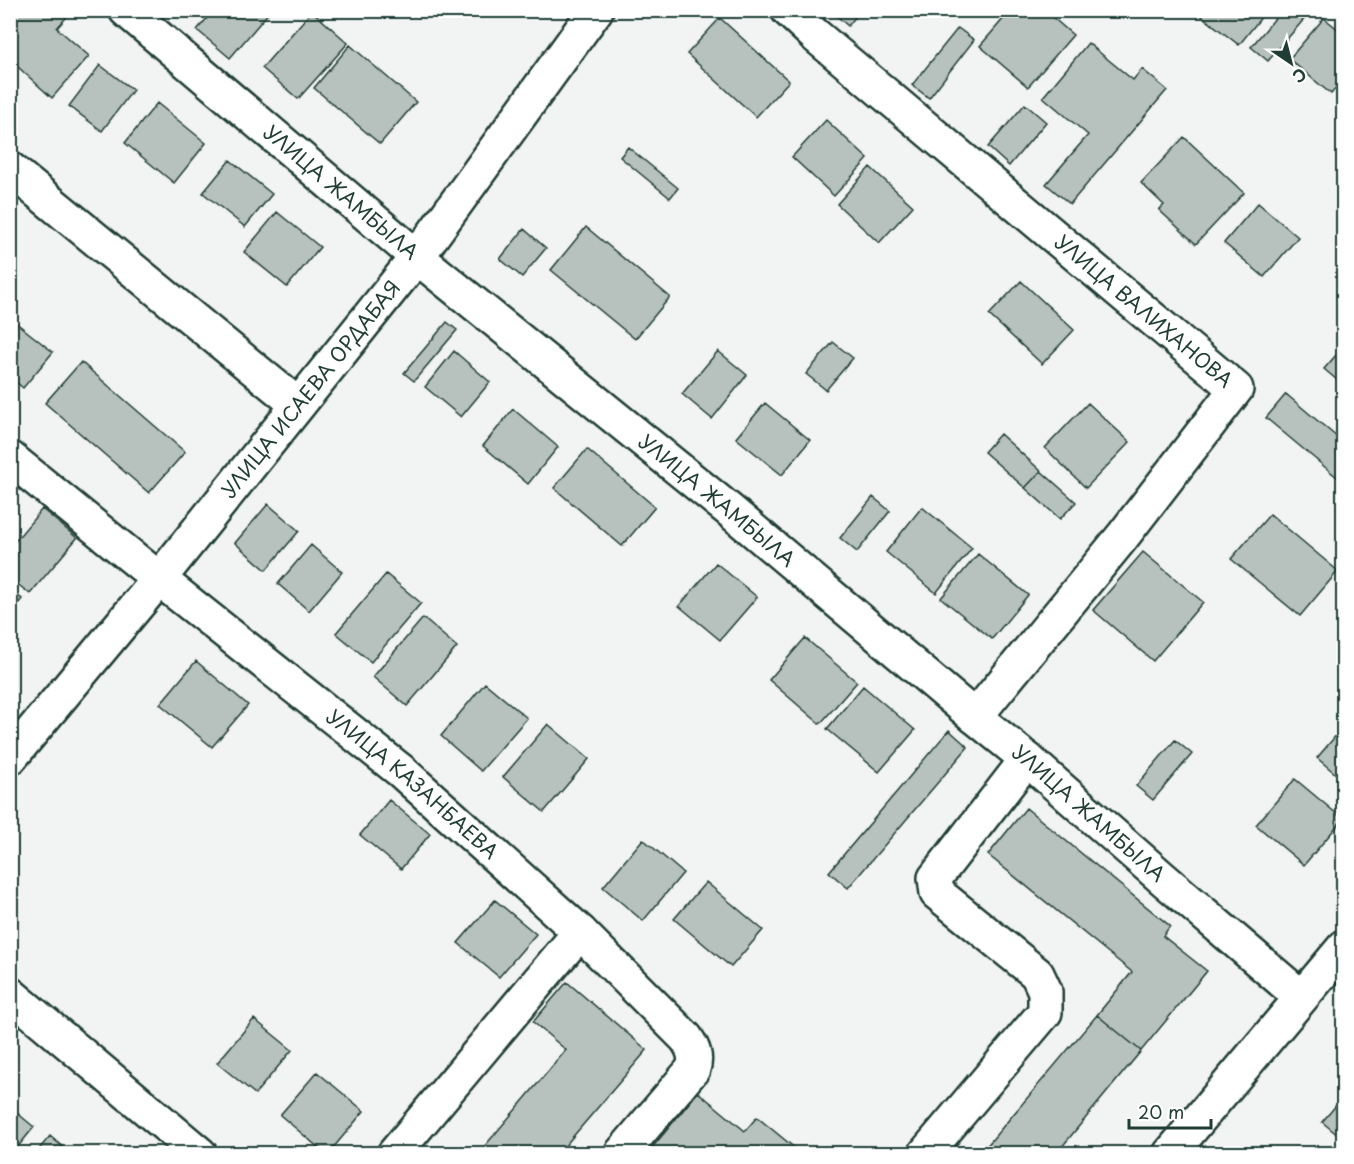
<svg xmlns="http://www.w3.org/2000/svg" width="1354" height="1164" font-family="'Playpen Sans',sans-serif">
<style>
.building{fill:#b7c1bd;stroke:#1f3d34;stroke-width:1.5}
.lines{fill:none;stroke-linecap:round;stroke-linejoin:round}
.minor-casing{stroke:#1f3d34;stroke-width:38}
.minor{stroke:#fff;stroke-width:33}
.labels{text-anchor:middle;stroke-width:4.5;stroke-linejoin:round;paint-order:stroke}
.street-label{font-size:20px;fill:#1f3d34;stroke:#fff}
</style>
<rect width="100%" height="100%" fill="#f2f3f3"/>
<filter id="ink" filterUnits="userSpaceOnUse"><feTurbulence type="fractalNoise" baseFrequency=".0167" numOctaves="2"/><feDisplacementMap in="SourceGraphic" scale="12" xChannelSelector="R" yChannelSelector="G"/><feConvolveMatrix kernelMatrix="1 2 1 2 8 2 1 2 1" color-interpolation-filters="sRGB"/></filter>
<g filter="url(#ink)">
<path class="building" d="M10 10 72 11 57 28 89 56 52 98 18 67 10 76Z
M214 10H231L234 14 237 10H271L230 58 197 30Z
M830 10H861L848 26Z
M1011 10H1044L1073 35 1028 87 980 46Z
M1202 10H1267L1239 45 1199 14Z
M1282 10H1312L1268 61 1251 47Z
M312 11 348 43 298 99 262 68Z
M720 18 789 81 756 117 687 54Z
M1324 18 1344 34V79L1331 94 1289 59Z
M958 28 974 40 929 98 912 85Z
M1088 43 1133 80 1142 69 1167 90 1070 204 1046 184 1088 135 1043 97Z
M350 45 416 102 380 144 314 88Z
M100 65 133 90 102 131 69 106Z
M157 103 206 143 174 183 125 143Z
M1025 104 1046 122 1009 166 988 147Z
M826 120 868 159 834 196 792 157Z
M1184 137 1244 193 1196 244 1159 210 1164 205 1141 183Z
M628 147 678 188 670 198 620 157Z
M230 160 272 194 245 227 203 193Z
M870 167 913 206 879 243 837 204Z
M1258 203 1298 237 1264 277 1224 243Z
M277 212 320 247 287 287 244 252Z
M586 227 670 297 635 339 551 270Z
M524 229 546 248 522 277 500 259Z
M1021 281 1074 330 1042 364 989 315Z
M10 318 53 352 23 388 10 377Z
M447 322 457 330 414 381 404 373Z
M833 342 853 358 826 390 806 374Z
M1344 346V386L1324 369Z
M454 351 490 382 461 417 425 387Z
M718 351 747 375 712 419 682 394Z
M81 362 185 452 149 493 45 403Z
M1286 394 1344 443V483L1266 418Z
M765 403 810 440 782 475 736 438Z
M1088 403 1130 442 1086 488 1045 448Z
M513 409 558 447 528 484 483 446Z
M1000 434 1041 471 1025 488 984 452Z
M587 449 655 507 622 546 554 488Z
M1041 471 1076 502 1060 519 1025 488Z
M873 497 890 511 857 552 840 538Z
M268 504 299 531 266 570 235 543Z
M922 507 972 548 936 593 886 552Z
M42 509 77 538 30 594 10 578V547Z
M1270 514 1338 571 1300 616 1231 559Z
M311 545 342 572 309 611 278 584Z
M1143 552 1203 602 1153 661 1093 610Z
M978 554 1028 595 992 639 941 598Z
M716 563 757 597 720 640 679 606Z
M386 574 421 603 371 662 336 633Z
M10 590 22 599 10 615Z
M423 618 457 647 407 706 373 677Z
M805 638 857 682 820 724 769 680Z
M196 661 248 705 212 747 160 704Z
M485 683 527 718 481 771 441 736Z
M863 686 915 730 879 772 827 729Z
M548 724 589 759 544 812 503 777Z
M1344 726V781L1317 758Z
M949 730 968 747 848 888 829 872Z
M1175 740 1192 754 1153 800 1136 786Z
M1295 779 1343 819 1304 865 1256 825Z
M389 800 430 834 401 869 360 835Z
M1026 808 1170 926 1163 936 1207 971 1141 1051 1097 1015 1132 972 988 855Z
M643 839 683 873 643 921 603 887Z
M706 882 763 930 731 967 674 919Z
M495 900 536 934 499 977 458 943Z
M567 982 647 1050 558 1154H478L566 1050 533 1022Z
M1097 1015 1141 1051 1056 1154H980Z
M254 1019 292 1050 255 1094 217 1063Z
M317 1072 364 1111 328 1154H326L280 1115Z
M698 1092 745 1131 757 1117 802 1154H647Z
M1344 1096V1140L1322 1122Z
M10 1107 34 1127 12 1154H10Z
M50 1136 71 1154H35Z"/>
<g class="lines">
<g class="minor-casing">
<g id="minor">
<path id="s1" d="M126 10 417 257 728 509 975 717 1027 759 1161 877 1301 997"/>
<path id="s2" d="M788 10 816 36 1236 389 1123 536 975 717"/>
<path d="M10 169 298 405"/>
<path id="s3" d="M10 458 159 579 401 771 580 932 686 1038C693 1048 697 1057 693 1069L621 1154"/>
<path id="s4" d="M10 758 159 579 417 257 596 10"/>
<path d="M10 994 200 1154"/>
<path d="M394 1154 580 932"/>
<path d="M925 1154 1045 1012V991L1037 974 937 893 935 878 1027 759"/>
<path d="M1170 1154 1344 947"/>
</g>
</g>
<use href="#minor" class="minor"/>
</g>
</g>
<g class="labels">
<g class="street-label">
<text dy="7" stroke="none"><textPath href="#s1" startOffset="282">УЛИЦА ЖАМБЫЛА</textPath></text>
<text dy="7" stroke="none"><textPath href="#s2" startOffset="466">УЛИЦА ВАЛИХАНОВА</textPath></text>
<text dy="7" stroke="none"><textPath href="#s4" startOffset="476">УЛИЦА ИСАЕВА ОРДАБАЯ</textPath></text>
<text dy="7" stroke="none"><textPath href="#s1" startOffset="768">УЛИЦА ЖАМБЫЛА</textPath></text>
<text dy="7" stroke="none"><textPath href="#s3" startOffset="518">УЛИЦА КАЗАНБАЕВА</textPath></text>
<text dy="7" stroke="none"><textPath href="#s1" startOffset="1254">УЛИЦА ЖАМБЫЛА</textPath></text>
</g>
</g>
<rect width="1354" height="1164" fill="none" stroke="#fff" stroke-width="36"/>
<rect x="18" y="18" width="1318" height="1128" fill="none" stroke="#1f3d34" stroke-width="2" filter="url(#ink)"/>
<g transform="translate(1291 63) rotate(145)" stroke="#ffffff" stroke-width="4.5" paint-order="stroke">
<path d="M0-4.5L10 22L0 15L-10 22Z" fill="#1f3d34"/>
<text y="-9" font-size="16" font-weight="bold" text-anchor="middle" fill="#1f3d34">С</text>
</g>
<path d="M1129 1119v9h82v-9" fill="none" stroke="#1f3d34" stroke-width="3"/>
<text x="1138" y="1119" font-size="18" fill="#1f3d34" stroke="#ffffff" stroke-width="4.5" paint-order="stroke">20 m</text>
</svg>
